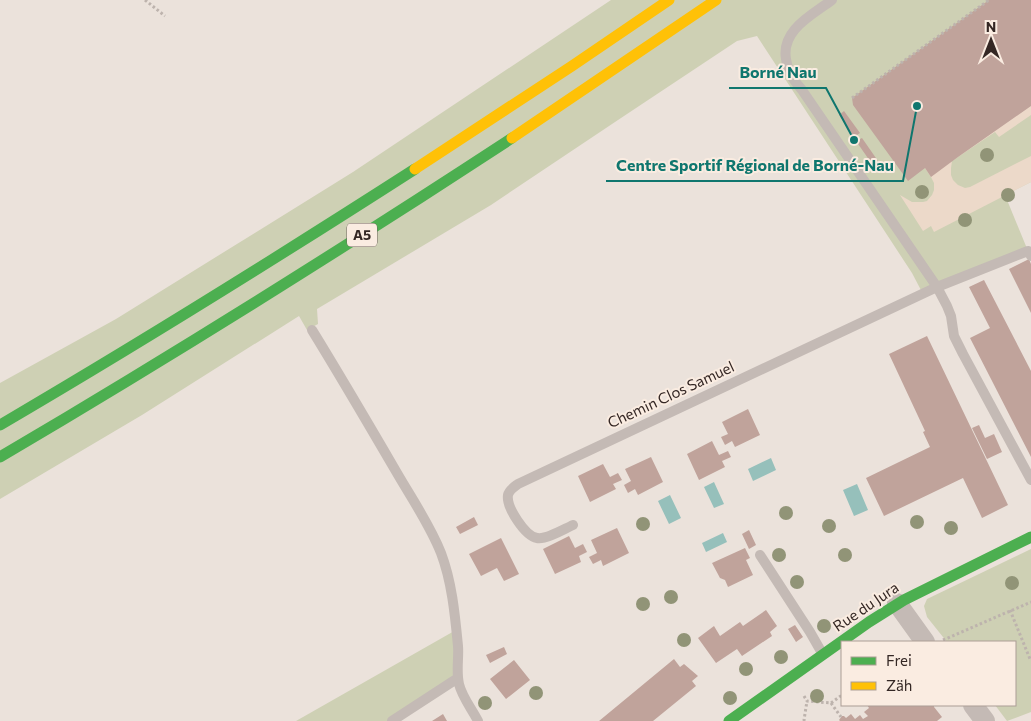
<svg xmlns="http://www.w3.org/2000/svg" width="1031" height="721" font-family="Commissioner,sans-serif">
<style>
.green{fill:#ced0b4}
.plaza{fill:#ecd9c9}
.water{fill:#96c0bb}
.building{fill:#c0a39b}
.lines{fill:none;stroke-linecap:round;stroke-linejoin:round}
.path{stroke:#bdb3ad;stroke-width:3;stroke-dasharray:2.5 2.5;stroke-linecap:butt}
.lane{stroke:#c4bab5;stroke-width:10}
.street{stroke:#c4bab5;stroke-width:20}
.fast{stroke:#4caf50;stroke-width:11}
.slow{stroke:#ffc107;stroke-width:11}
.tree{fill:#919477}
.labels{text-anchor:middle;stroke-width:4;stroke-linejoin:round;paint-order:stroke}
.shield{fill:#faece1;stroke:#6f625d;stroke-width:1}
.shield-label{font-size:14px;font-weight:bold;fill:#342724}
.street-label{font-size:15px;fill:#342724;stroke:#faece1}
.leader{fill:none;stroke:#0f766e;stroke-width:2}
.callout-dot{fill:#0f766e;stroke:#faece1;stroke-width:2}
.callout-label{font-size:16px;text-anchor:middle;font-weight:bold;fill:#0f766e;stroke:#faece1;stroke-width:4;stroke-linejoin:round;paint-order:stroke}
</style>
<rect width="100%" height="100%" fill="#ebe2db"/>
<path class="green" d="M611 0H1031V182L1005 195 1028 251 923 294 912 273 757 36 737 41 621 118 491 205 317 309 318 324 307 330 299 316 142 415 0 499V383L116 319 353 172Z
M1031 549V712L1007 721 995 705H1015V642H947L927 617 924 606 927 599Z
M456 630 458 678 392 721H296Z"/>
<path class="plaza" d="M1031 91V115L999 137 995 132 952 161 951 168V175L953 180 958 185 965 188 970 187 1031 156V182L934 232 931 226 923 231 900 195 912 202H923L927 201 932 195 934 190V183L931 177 925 168Z"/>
<path class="water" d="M771 458 776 470 753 481 748 469Z
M714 482 724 504 714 508 704 487Z
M857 484 868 510 854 516 843 490Z
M670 495 681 518 669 524 658 501Z
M723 533 727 542 706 552 702 543Z"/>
<path class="building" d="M989 0H1031V106L958 157 931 177 925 168 908 181 853 105 852 98Z
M844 111 860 133 854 137 839 115Z
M862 138 878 161 872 164 856 141Z
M1029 259 1031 264V313L1009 269Z
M984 280 1031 371V457L970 338 990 328 969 287Z
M927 336 1008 505 982 518 963 478 884 516 866 478 930 447 923 432 925 431 889 354Z
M748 409 760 435 735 447 732 441 725 445 721 437 728 434 722 422Z
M979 425 985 438 994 434 1002 452 987 459 972 428Z
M712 441 719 455 728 451 731 457 722 461 725 467 699 480 687 454Z
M651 457 663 482 638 495 635 489 628 493 624 485 631 481 625 469Z
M603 464 610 477 618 473 622 480 613 484 616 489 590 502 578 476Z
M474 517 478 525 460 534 456 527Z
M617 528 629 553 603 566 601 560 593 564 589 557 597 553 591 540Z
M749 530 756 545 749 549 742 534Z
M569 536 575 548 583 544 587 552 579 556 581 562 555 574 543 549Z
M501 538 519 574 504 581 497 568 481 576 469 554Z
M745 548 750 558 746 560 753 575 728 587 725 580 720 578 712 563Z
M766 610 777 626 770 632 772 636 742 656 737 649 716 663 698 638 714 626 720 636 740 622 743 626Z
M795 625 803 637 796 642 788 629Z
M504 647 507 654 490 663 486 655Z
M674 659 680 667 684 664 698 676 692 681 696 686 653 721H599Z
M514 660 530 680 506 699 490 679Z
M867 705H934V707L942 717 937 721H840L839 720 842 716H844L846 718 851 714 855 719 860 715 863 719 868 716 864 712 869 708Z
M443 714 447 721H432Z"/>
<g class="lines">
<path class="path" d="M145 0 165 16
M852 98 989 0
M1010 610 1030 659 1031 658
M943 640 1031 602
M804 696 807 701 831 703 842 695
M831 703 841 717
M805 721 804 720 807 701"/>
<path class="lane" d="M832 0C812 15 781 30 786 59 787 65 789 72 792 77 795 82 799 86 802 90L937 287 947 306 951 316 954 336 963 354 1031 480
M312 330C341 377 369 425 397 473 412 499 430 525 441 553 452 582 455 615 458 646 459 658 456 671 459 684 462 697 472 709 478 721
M573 525C564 529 546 540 537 538 525 536 506 507 508 495 509 490 514 487 518 484L937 287 1028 251 1031 256
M760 555 810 632 822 653
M392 721 458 678"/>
<path class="street" d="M897 603 925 642
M973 705 985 721"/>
<path class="fast" d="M0 425C140 343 278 257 415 169
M0 457C173 355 344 248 512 138
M729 721 869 622 904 600 1031 537"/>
<path class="slow" d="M512 138 716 0
M415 169 572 66 669 0"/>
</g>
<g class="tree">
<circle cx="987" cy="155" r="7"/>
<circle cx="922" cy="192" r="7"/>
<circle cx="1008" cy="195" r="7"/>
<circle cx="965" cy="220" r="7"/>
<circle cx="786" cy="513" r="7"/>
<circle cx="917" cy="522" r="7"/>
<circle cx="643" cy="524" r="7"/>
<circle cx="829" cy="526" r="7"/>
<circle cx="951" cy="528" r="7"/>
<circle cx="779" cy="555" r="7"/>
<circle cx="845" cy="555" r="7"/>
<circle cx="797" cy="582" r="7"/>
<circle cx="1012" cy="583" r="7"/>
<circle cx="671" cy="597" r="7"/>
<circle cx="643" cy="604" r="7"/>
<circle cx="824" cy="626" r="7"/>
<circle cx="684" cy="640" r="7"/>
<circle cx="781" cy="657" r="7"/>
<circle cx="746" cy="669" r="7"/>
<circle cx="536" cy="693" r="7"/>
<circle cx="817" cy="696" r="7"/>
<circle cx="730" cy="698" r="7"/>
<circle cx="485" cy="703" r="7"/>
</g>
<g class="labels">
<rect class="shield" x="347" y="223.5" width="30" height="23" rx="4"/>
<g class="shield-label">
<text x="362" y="240">A5</text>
</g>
<g class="street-label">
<text transform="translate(671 395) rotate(-25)" y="5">Chemin Clos Samuel</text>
<text transform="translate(866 607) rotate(-34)" y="5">Rue du Jura</text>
</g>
</g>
<path class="leader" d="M854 140L826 88H729M917 106L903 181H606"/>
<g class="callout-dot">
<circle cx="854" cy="140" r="5"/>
<circle cx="917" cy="106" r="5"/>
</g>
<g class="callout-label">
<text x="778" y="78">Borné Nau</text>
<text x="755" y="171">Centre Sportif Régional de Borné-Nau</text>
</g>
<rect x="841" y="641" width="175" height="65" fill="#faece1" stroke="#ab9d95"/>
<rect x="851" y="657" width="25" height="8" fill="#4caf50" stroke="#ab9d95"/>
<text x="886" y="666" font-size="15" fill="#342724">Frei</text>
<rect x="851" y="682" width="25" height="8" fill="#ffc107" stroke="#ab9d95"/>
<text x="886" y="691" font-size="15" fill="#342724">Zäh</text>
<g transform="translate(991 40)" stroke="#faece1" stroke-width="4" paint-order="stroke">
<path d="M0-4L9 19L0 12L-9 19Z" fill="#342724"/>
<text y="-8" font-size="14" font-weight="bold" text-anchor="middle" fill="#342724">N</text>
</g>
</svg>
